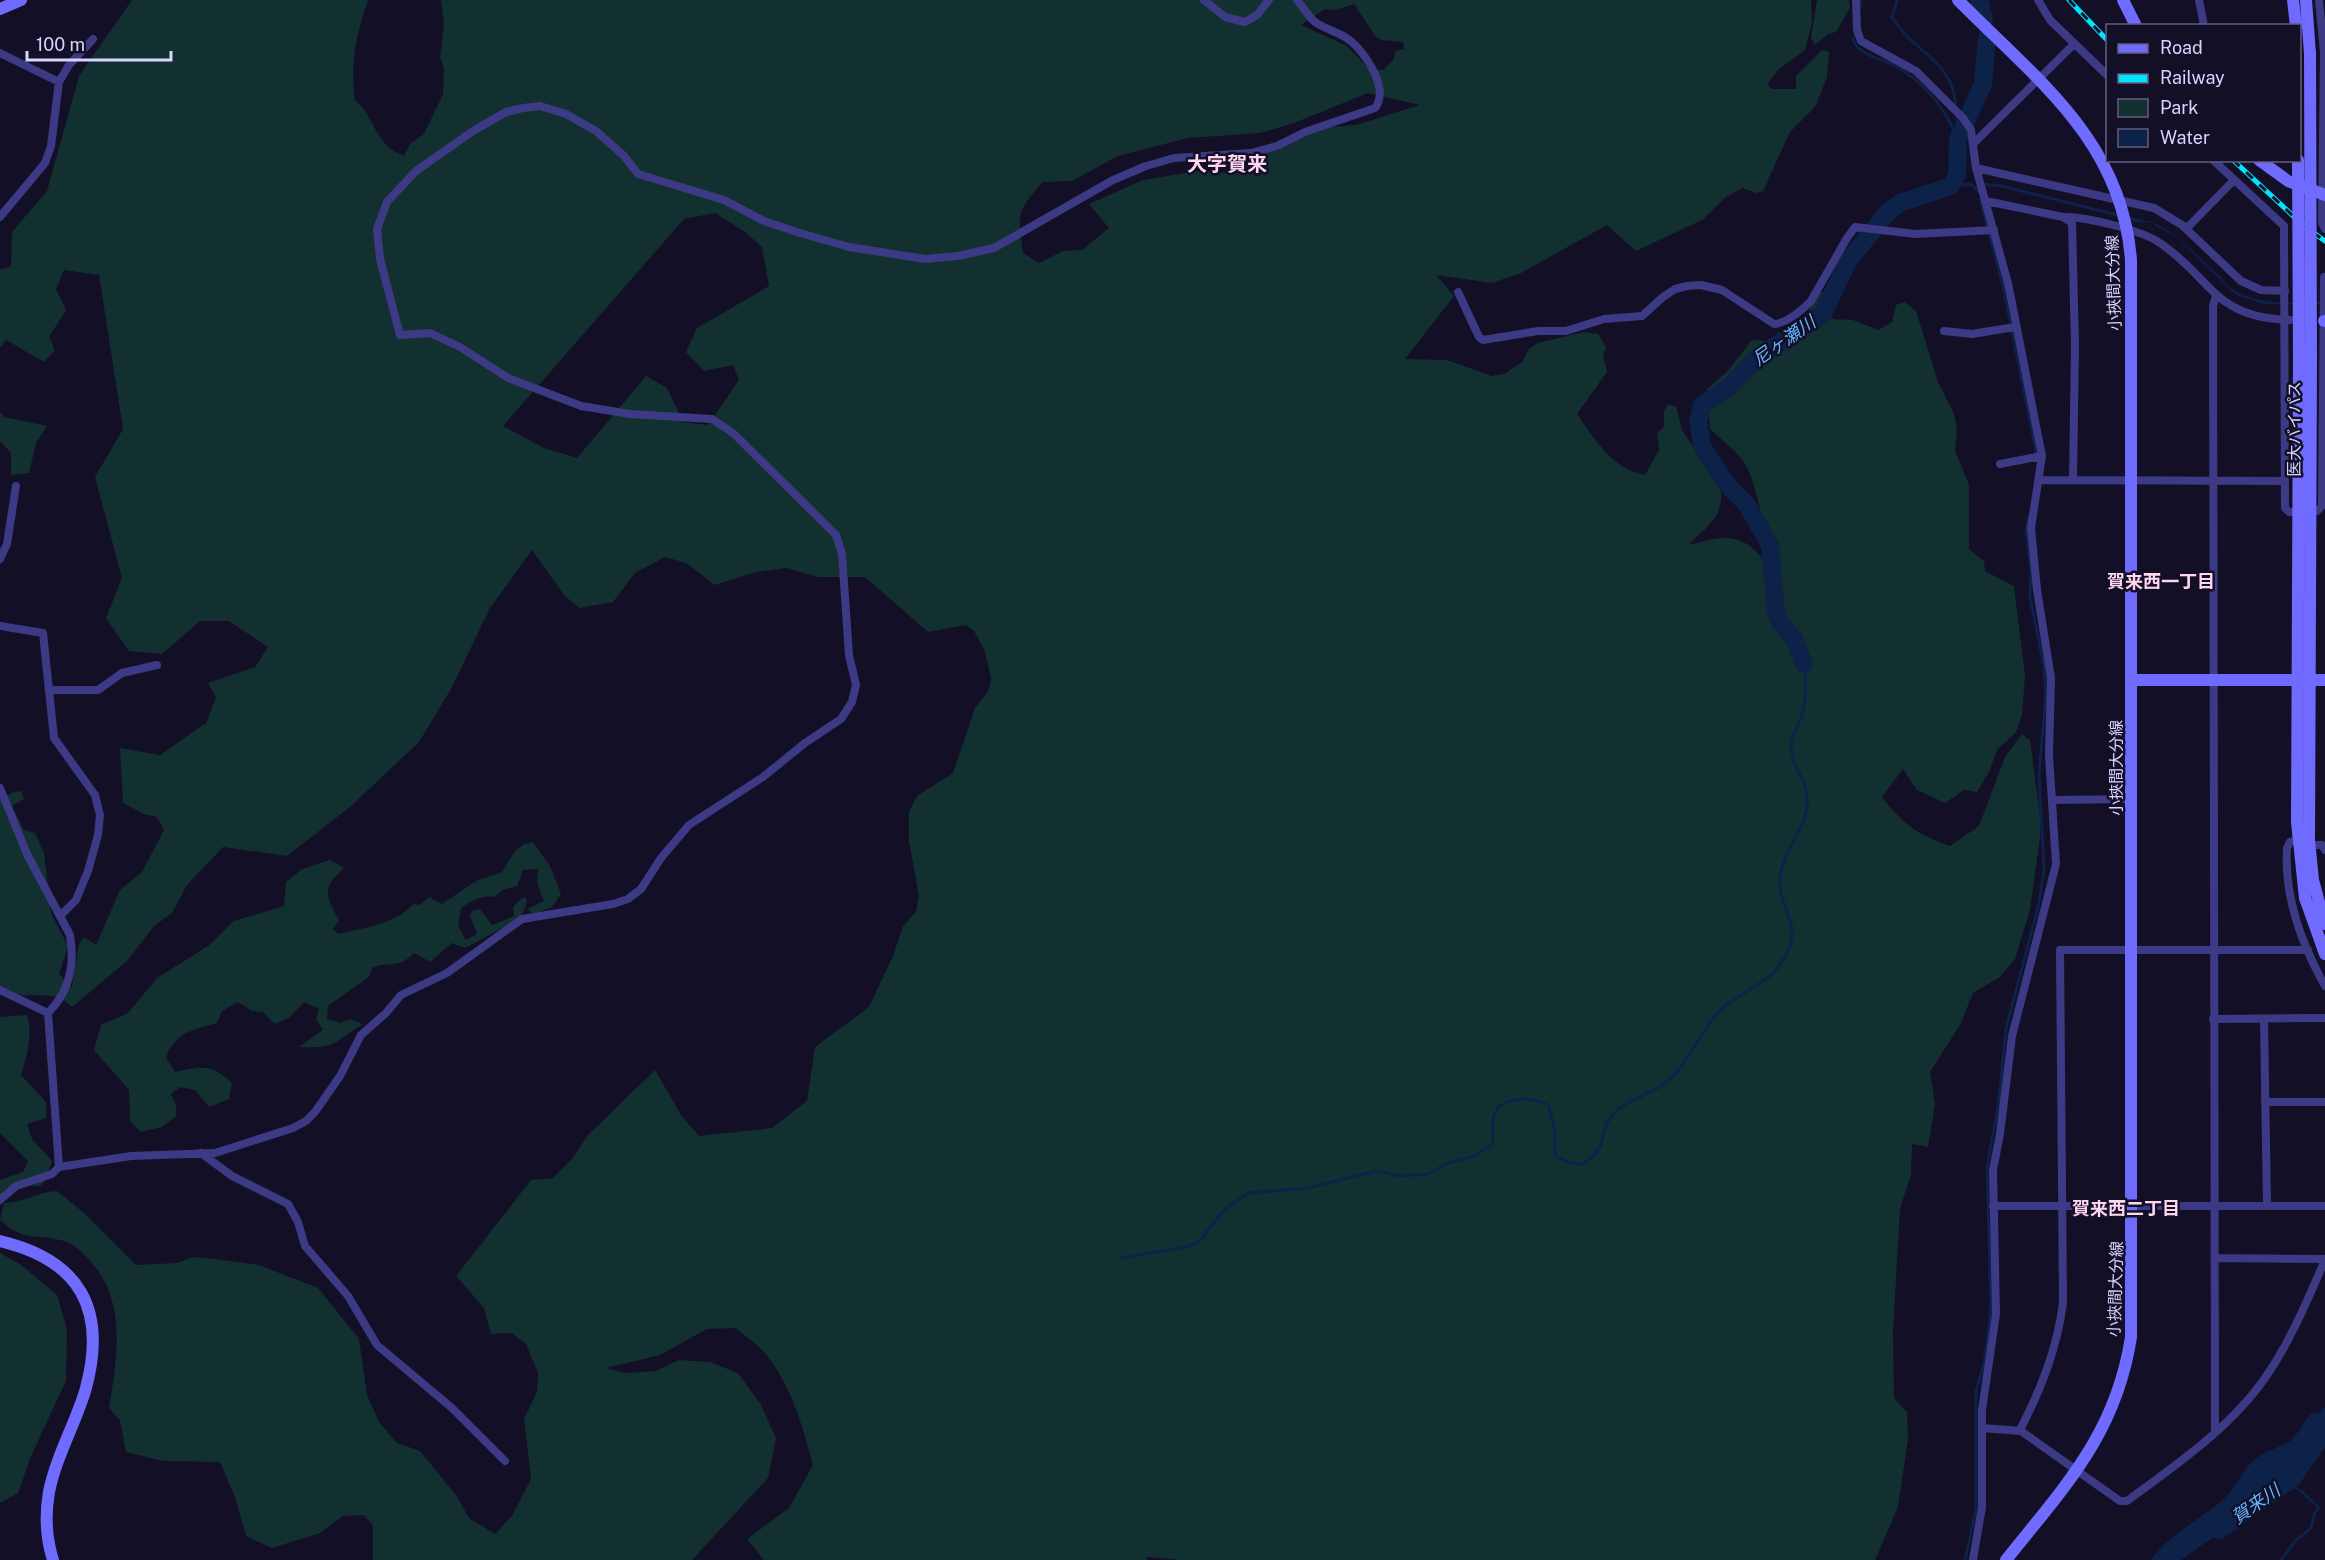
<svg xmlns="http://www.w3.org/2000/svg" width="2325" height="1560" font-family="'Public Sans','Noto Sans JP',sans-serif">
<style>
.green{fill:#12302f;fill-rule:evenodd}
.water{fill:#0c2248}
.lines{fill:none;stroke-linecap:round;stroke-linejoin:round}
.stream{stroke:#0c2248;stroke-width:3}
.river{stroke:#0c2248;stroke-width:18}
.street{stroke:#3d3a85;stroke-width:8}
.secondary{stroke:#6f6bff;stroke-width:12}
.rail-casing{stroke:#00e5ff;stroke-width:5}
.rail{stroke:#130f26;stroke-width:3;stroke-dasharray:9;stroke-linecap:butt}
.secondary-bridge{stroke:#6f6bff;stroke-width:12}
.labels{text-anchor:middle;stroke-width:5;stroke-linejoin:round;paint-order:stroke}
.street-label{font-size:16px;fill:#d9d4ff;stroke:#130f26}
.water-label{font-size:18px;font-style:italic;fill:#62b6ff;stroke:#130f26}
.neighbourhood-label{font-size:18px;font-weight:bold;fill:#ffd6f0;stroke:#130f26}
.quarter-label{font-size:20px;font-weight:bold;fill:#ffd6f0;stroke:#130f26}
</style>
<rect width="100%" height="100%" fill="#130f26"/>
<path class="green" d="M132 0H368C356 36 350 62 355 100 377 119 373 144 404 156L410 144 424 134 443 94 444 68 440 57 444 25 441 0H1811L1812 22 1805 50 1779 69 1767 84 1772 89H1796V76L1822 50 1829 52 1827 77 1815 107 1790 132 1763 191 1756 193 1743 188 1726 197 1702 220 1636 251 1607 225 1521 273 1492 283 1436 275 1454 296 1405 359 1447 360 1492 376 1504 374 1522 362 1529 349 1538 343 1584 332 1598 334 1606 347 1603 355 1607 372 1577 414C1594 439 1613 469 1645 475L1659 450 1657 433 1664 427V411L1668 404 1676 407C1680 415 1679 426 1684 433 1700 460 1733 478 1717 514 1712 525 1697 535 1689 545 1724 535 1743 532 1766 563 1768 542 1756 479 1744 462 1735 450 1721 439 1710 429L1707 389 1727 372 1752 340 1790 342 1818 295 1826 289 1830 319 1853 320 1878 330 1892 322 1896 305 1905 302 1916 311 1938 382 1954 414 1957 429 1955 451 1969 484V549L1984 561 1985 571 2014 586 2025 676 2022 715 2016 732 1997 750 1989 772 1977 792 1964 790 1945 803 1917 790 1903 769 1882 797C1903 825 1917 834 1950 846L1979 826 2005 757 2022 734 2030 740 2041 822 2040 838 2030 910 2015 959 2000 977 1973 993 1960 1025 1930 1072 1935 1104 1928 1147 1912 1144 1911 1174 1900 1209 1893 1333 1894 1398 1907 1412 1908 1439 1898 1507 1875 1560H1182L1147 1557 1146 1560H764L747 1539 789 1508 813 1465C803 1428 792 1388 768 1357 760 1346 746 1337 736 1328L707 1329 660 1355 606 1368 625 1373 656 1371 679 1360 710 1362 738 1373 761 1405 776 1438 768 1478 692 1560H373V1526L364 1515 343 1516 320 1533 272 1548 246 1536 235 1497 220 1462 163 1461 126 1452 120 1420 109 1408C117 1359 127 1303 92 1263 85 1254 75 1244 64 1241 36 1233 25 1243 0 1220L4 1203C23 1203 38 1192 57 1191L84 1213 136 1265 177 1263 193 1257 214 1259 259 1265 318 1288 359 1339 367 1395 379 1422 397 1443 420 1451 456 1495 469 1518 495 1534 512 1516 531 1479 524 1419 537 1392 538 1373 526 1344 512 1333 491 1334 484 1308 456 1276 531 1180 553 1178 572 1159 588 1135 655 1070 681 1115 699 1136 772 1128 807 1101 815 1047 869 1007 893 956 903 926 916 912 919 896 909 841V812L917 796 953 773 975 708 988 692 991 678 985 651 974 631 966 625 928 632 865 577H818L786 568 756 572 715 585 686 563 665 557 635 573 613 602 579 608 564 595 532 550 490 608 451 689 419 742 350 807 287 856 223 847 187 885 172 913 154 926 127 961 72 1007C58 992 42 996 23 995 16 994 7 990 0 988V800L13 792 21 791 24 799 12 806 24 830 35 833 44 853 51 913 68 946 59 974 72 987 79 944 84 937 96 945 120 890 142 872 164 830 157 817 144 814 123 803 120 748 160 755 206 723 216 697 208 683 255 667 268 647 229 621H200L162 654 129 651 106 618 122 578 95 477 123 429 99 275 64 270 56 289 66 310 49 337 55 350 44 362 6 340 0 348V269L11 267 12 232 47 191 79 76ZM1354 4 1376 37 1382 40 1403 42 1404 49 1395 51 1394 59 1383 70 1369 69 1347 46 1301 25 1325 9 1336 10ZM1368 93 1420 105 1356 125 1330 127 1273 148 1233 173 1197 171 1143 180 1089 204 1109 228 1082 250 1063 251 1039 263 1023 253C1018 214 1016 212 1043 182L1072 181 1118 156 1188 138 1261 133 1294 123ZM715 213 745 232 762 247 769 286 697 328 686 352 704 371 733 365 739 380 708 425 683 422 667 388 646 376 577 458 544 448 503 426 684 219Z
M1817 0H1849L1850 8 1836 32 1828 34 1815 45 1811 38Z
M0 412 4 417 47 426 36 443 29 473 11 475V453L0 441Z
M533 842 550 866 561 894 552 907 533 914 527 909 544 901 537 883 538 869 523 870 517 886 503 890 494 897C481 895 472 901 461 908L458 926 466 940 477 934 470 916 472 911 480 909 492 925 514 916 513 907 522 898H526C528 907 521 917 514 922L465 948 452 943 430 962 414 953C398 970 390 960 372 968L369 977 328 1006 327 1019 341 1023 350 1019 363 1024C334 1042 336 1049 299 1047L323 1030 316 1020 319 1009 304 1002 289 1018 275 1024 263 1012 252 1011 238 1002 222 1011 217 1023C192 1030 176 1032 166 1057L175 1072C202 1066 212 1064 232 1083L229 1099 209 1107 195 1090 180 1087 171 1094 176 1105V1116L162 1127 141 1132 130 1121 129 1090 94 1050 101 1025 128 1013 157 978 208 946 234 921 284 906 286 882 302 869 330 860 344 868C322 888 325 895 339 920L333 929 338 934C363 928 396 924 413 904L420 905 429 897 442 904 476 881 502 872 515 851 524 844Z
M27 1015C33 1036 27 1055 21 1075L46 1102V1118L27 1124 32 1139 52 1161 45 1181 40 1186H21L0 1198V1180L23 1172 28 1161 0 1133V1017Z
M0 1253 20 1264 57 1295 67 1329 66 1381 31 1456 18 1493 0 1503Z"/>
<path class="water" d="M2137 219 2157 224 2176 236 2222 278C2233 299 2271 303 2298 303 2307 303 2319 301 2325 304H2264L2236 295 2176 237 2151 223 2138 222Z
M2325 1407V1440L2310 1447 2288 1475 2302 1493 2281 1480 2226 1528 2181 1560H2151C2169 1535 2195 1522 2218 1504 2233 1493 2240 1473 2253 1461 2264 1450 2278 1449 2290 1441 2299 1434 2303 1421 2312 1413L2318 1414Z"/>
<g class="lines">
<path class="stream" d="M1897 0 1892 17C1913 53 1953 59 1956 107
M1860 7 1861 0
M1853 38C1855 54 1881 59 1894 65 1923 81 1943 105 1956 135
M1957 114 1958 139
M1981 184 2001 186 2118 215
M1951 186 1971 184 1979 192
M1980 199 2003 286 2037 456
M2127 218 2141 221
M1122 1258 1186 1247 1198 1243 1223 1211 1248 1193 1307 1188 1377 1171 1399 1176 1428 1174 1448 1163 1474 1156 1493 1144C1493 1136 1491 1123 1494 1115 1502 1095 1533 1097 1548 1105L1555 1130V1156L1571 1163 1583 1164C1613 1144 1596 1130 1615 1112 1633 1097 1657 1093 1673 1076 1693 1055 1702 1027 1724 1007 1747 987 1769 986 1786 955 1804 923 1777 909 1780 877 1783 852 1805 830 1807 805 1809 779 1789 764 1791 744 1792 734 1800 724 1802 714 1807 698 1806 681 1804 664
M1965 1560 1976 1509V1391L1984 1364 1991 1310 1987 1166 1998 1108 2006 1029 2039 903 2044 870 2039 774 2046 695 2044 666 2030 598 2031 570 2026 530 2029 515
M2281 1560 2295 1541 2311 1528 2314 1514 2319 1508 2301 1491"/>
<path class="river" d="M1979 0 1984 19
M1804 664 1794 639 1780 622 1776 612 1770 545 1747 505 1725 482 1703 448 1698 422 1702 405 1728 388 1758 357 1823 314 1848 261 1887 213 1900 203 1951 186 1957 175 1958 139 1983 84 1987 37
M2219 1530 2292 1479 2314 1447 2325 1435"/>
<path class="street" d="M1204 0 1225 17 1245 22 1257 15 1269 0
M1856 0 1857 30 1861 41 1916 71 1963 118 1971 130 1976 168 2008 283 2042 456 2031 528 2037 590 2051 678 2049 755 2056 864 2012 1036 2000 1134 1993 1170 1996 1314 1982 1410V1507L1973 1560
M2038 0 2050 20 2108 76
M2199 0 2204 26
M2319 0 2324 52 2322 223 2325 229
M0 53 59 82
M1973 144 2074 44
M2213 160 2284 226 2285 508 2289 512 2317 511 2322 506 2324 277
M1976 168 2154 208 2182 225 2241 281 2261 290 2285 291
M1986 201 2063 217 2072 223 2075 345 2073 480
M0 217 45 163 51 146 59 82 69 65 93 39
M2067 217C2090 218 2141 230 2160 243 2213 279 2213 318 2290 320
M2187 228 2234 180
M1458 292 1479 337 1483 340 1538 331H1566L1604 319 1642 316 1663 297 1675 289 1687 286 1701 285 1722 290 1774 324C1788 323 1802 310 1811 301L1847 238 1855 227 1916 234 1994 230
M1944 331 1972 334 2015 327
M2000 464 2042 456
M2040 480 2285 481
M0 559 7 544 16 486
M0 626 43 633 54 738 95 795 100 815 98 835 88 871 76 900 61 915
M50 690H98L122 673 157 665
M0 788 27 854 70 935C75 964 70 991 48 1013L0 990
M2052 800 2132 799
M2298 840 2290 842 2287 848C2284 896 2302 945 2325 986
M2309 845H2322L2325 850
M48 1013 59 1167 131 1156 215 1153 293 1128 306 1121 315 1112 340 1076 361 1035 386 1013 401 995 447 973 522 919 613 904 628 899 641 889 661 858 689 825 763 777 805 743 841 719 852 702 856 685 849 655 842 554 836 535 733 433 712 419 630 414 581 406 508 378 460 347 430 333 400 335 380 259 377 229 387 202 416 171 473 131 506 112 523 108 540 106 566 114 596 131 624 156 638 174 724 200 764 221 800 233 849 247 925 259 958 256 994 248 1113 180 1146 166 1174 158 1251 153 1277 146 1305 132 1375 108C1390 89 1365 51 1348 39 1338 32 1325 29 1315 22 1308 16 1303 7 1297 0
M2213 1019 2325 1018
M2264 1019 2267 1206
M2265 1102H2325
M201 1153 232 1176 288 1204 298 1222 305 1246 348 1296 377 1345 452 1408 505 1461
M0 1200 16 1186 52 1174 59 1167
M1993 1206H2325
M2215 1258 2325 1259
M1982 1428 2021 1431 2120 1501H2127C2176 1465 2232 1427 2267 1375 2291 1340 2308 1299 2325 1260
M2020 1430C2041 1389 2057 1349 2063 1303L2060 950H2308
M2215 1431 2213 306 2216 296"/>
<path class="secondary" d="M1958 0C2037 80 2122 141 2131 260V1337C2116 1434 2065 1486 2006 1560
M2123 0 2136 26
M2293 0 2296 26
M2306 0 2310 54
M0 9 21 0
M2259 160 2288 181 2325 195
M2324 321H2325
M2299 360 2297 822 2305 898 2325 954
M2311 360 2309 840 2313 880 2325 924
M2132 680H2325
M0 1241C80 1260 107 1309 86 1388 76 1423 56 1456 49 1492 45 1515 46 1538 53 1560"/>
<g class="rail-casing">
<path id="rail" d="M2069 0 2108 41
M2233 160 2304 226 2325 241"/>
</g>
<use href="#rail" class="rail"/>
<path class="secondary-bridge" d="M2310 54 2311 360
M2298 160 2299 360"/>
</g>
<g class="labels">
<g class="street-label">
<text transform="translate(2113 283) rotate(-92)" y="6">小挾間大分線</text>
<text transform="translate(2294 429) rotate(-90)" y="6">医大バイパス</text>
<text transform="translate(2116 768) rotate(-90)" y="6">小挾間大分線</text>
<text transform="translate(2115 1289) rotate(-88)" y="6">小挾間大分線</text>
</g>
<g class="water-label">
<text transform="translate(1784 341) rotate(-35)" y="6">尼ヶ瀬川</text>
<text transform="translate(2256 1504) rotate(-35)" y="6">賀来川</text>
</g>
<g class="neighbourhood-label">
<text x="2161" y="588">賀来西一丁目</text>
<text x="2126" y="1215">賀来西二丁目</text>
</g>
<g class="quarter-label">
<text x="1227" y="171">大字賀来</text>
</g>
</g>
<rect x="2106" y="24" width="195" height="138" fill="#130f26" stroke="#625e7d" stroke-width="1.5"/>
<rect x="2118" y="44" width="30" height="9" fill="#6f6bff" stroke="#625e7d" stroke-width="1.5"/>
<text x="2160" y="54" font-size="18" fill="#d9d4ff">Road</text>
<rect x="2118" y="74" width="30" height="9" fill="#00e5ff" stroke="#625e7d" stroke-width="1.5"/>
<text x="2160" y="84" font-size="18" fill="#d9d4ff">Railway</text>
<rect x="2118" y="99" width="30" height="18" fill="#12302f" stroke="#625e7d" stroke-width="1.5"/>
<text x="2160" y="114" font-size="18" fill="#d9d4ff">Park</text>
<rect x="2118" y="129" width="30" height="18" fill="#0c2248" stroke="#625e7d" stroke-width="1.5"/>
<text x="2160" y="144" font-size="18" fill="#d9d4ff">Water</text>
<path d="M27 51v9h144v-9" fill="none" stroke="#d9d4ff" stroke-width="3"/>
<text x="36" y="51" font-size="18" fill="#d9d4ff" stroke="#130f26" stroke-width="4.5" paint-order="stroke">100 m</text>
</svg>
